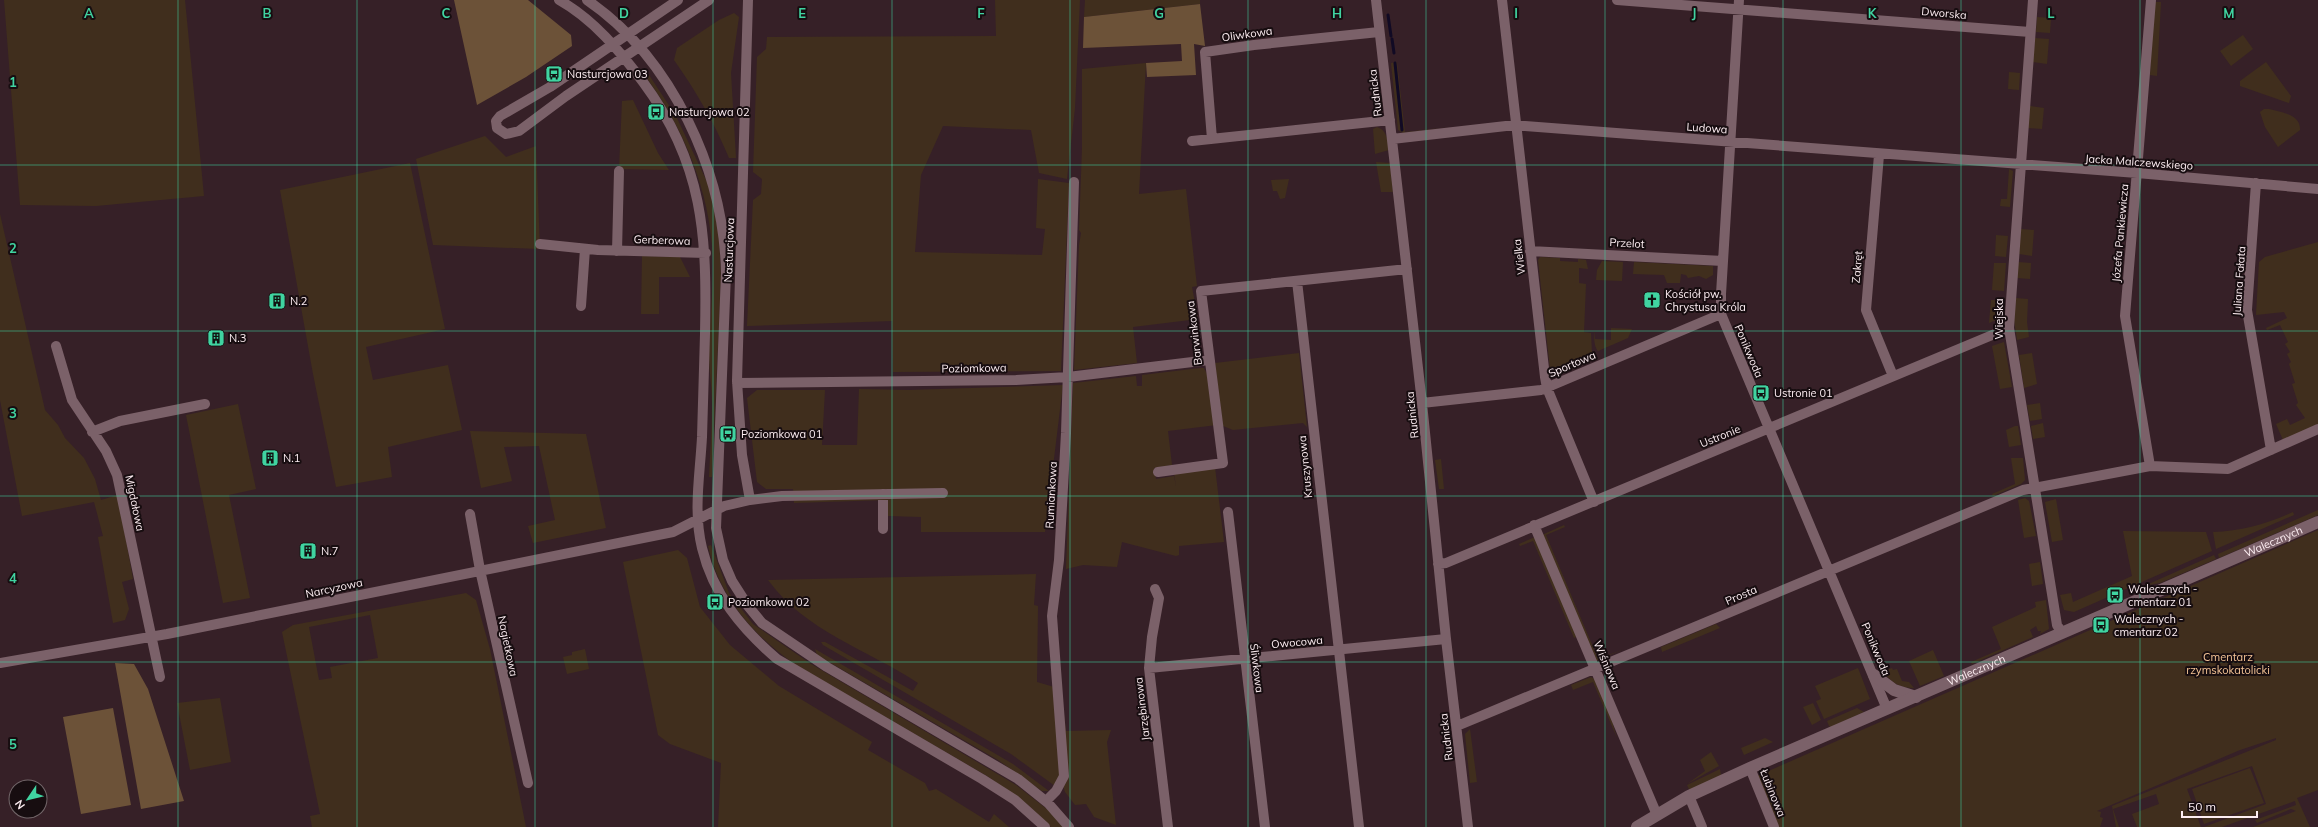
<svg xmlns="http://www.w3.org/2000/svg" width="2318" height="827" font-family="Mulish,sans-serif">
<style>
.green{fill:#402e1d;fill-rule:evenodd}
.forest{fill:#6c5238}
.lines{fill:none;stroke-linecap:round;stroke-linejoin:round}
.stream{stroke:#110a24;stroke-width:3}
.street{stroke:#7b6169;stroke-width:10}
.secondary{stroke:#7b6169;stroke-width:12}
.grid{fill:none;stroke:#40d4a1;stroke-width:1;stroke-opacity:0.55}
.labels{text-anchor:middle;stroke-width:4;stroke-linejoin:round;paint-order:stroke}
.street-label{font-size:11px;fill:#fdeef2;stroke:#170d10}
.poi-label{font-size:11px;fill:#fdeef2;stroke:#170d10;text-anchor:start}
.park-label{font-size:11px;fill:#f6c597;stroke:#170d10}
.grid-label{font-size:13px;text-anchor:middle;font-weight:bold;fill:#40d4a1;stroke:#170d10;stroke-width:4;stroke-linejoin:round;paint-order:stroke}
</style>
<rect width="100%" height="100%" fill="#362027"/>
<path class="green" d="M4 0H185L204 196 96 206 20 205Z
M995 0H1080L1075 108 1067 179 1039 173 1031 130 943 126 921 175 915 252 1042 255 1045 229 1036 228 1038 179 1069 183 1061 371 893 372 892 321 747 326 753 200 761 194 762 179 753 172 757 57 766 49 767 37 996 36Z
M1085 0H1200V4L1084 17Z
M2154 2H2161L2157 76 2150 75Z
M734 13 739 17 731 73 736 158H729C714 122 696 91 674 60L677 48 719 20Z
M2037 17 2051 18 2050 33 2036 32Z
M2243 35 2253 49 2231 66 2220 51Z
M2035 38 2049 39 2047 64 2033 62Z
M1397 62 1405 132 1449 127 1403 133 1398 130 1391 63Z
M2266 62 2291 96 2289 103 2240 86V81Z
M1146 63 1139 194 1186 189 1197 286 1192 287 1198 319 1133 327 1137 363 1074 370 1079 245 1081 233 1079 230 1082 148V69Z
M2009 72 2020 73 2019 90 2008 89Z
M649 75 676 116 708 184 719 233 721 278 712 477H709C710 453 712 428 712 404 712 388 709 372 709 356 709 326 713 295 713 265 712 196 686 132 646 77Z
M633 100 658 153 669 170 619 169 622 101Z
M2030 106 2044 108 2042 129 2028 128Z
M2264 109H2269C2280 112 2301 114 2300 130L2278 147 2265 127 2260 112Z
M1377 127C1387 130 1388 141 1389 150L1375 154 1373 129Z
M485 136 506 157 536 146 540 249 433 245 416 159Z
M1376 162 1390 163 1393 192H1381Z
M410 163 445 329 366 347 373 380 448 365 462 430 388 447 392 477 336 487 313 374 280 190Z
M2009 169 2013 171 2010 207 2000 206 2001 199H2007Z
M1289 179 1285 198 1280 199 1277 191H1273L1271 180Z
M0 214 45 410 58 425 65 438 84 458 95 479 101 500 118 495 133 579 122 582 129 609 125 620 113 623 98 537 103 536 94 502 22 516 0 400Z
M2021 229 2034 230 2032 256 2019 254Z
M1996 235 2008 236 2006 257 1995 256Z
M2318 242V425L2283 440 2276 424 2287 419 2290 425 2305 418 2296 405 2298 403 2292 384 2295 383 2289 364 2291 362 2287 354 2290 352 2285 344 2288 342 2280 325 2267 330 2266 328 2287 318 2284 312 2256 315 2259 262 2265 257Z
M642 256 680 257 690 277H659V314H641Z
M1540 257 1560 258V261L1578 262V259L1586 260 1588 269 1579 268V283L1586 284 1584 332 1591 333 1592 353 1553 370 1550 369 1538 260Z
M1602 261 1623 262 1622 281 1596 280 1597 270Z
M1634 262 1713 266V275L1706 279 1699 276 1688 278 1686 275 1681 274 1680 283H1667L1664 275 1633 274Z
M2018 262 2031 263 2030 279 2017 278Z
M1994 263H2006L2004 291 1992 290Z
M2016 298 2028 299 2027 322 2029 337 2017 340 2014 320Z
M1991 300H2003L2001 318 1989 323Z
M1611 328 1632 329 1628 338 1598 351C1594 347 1594 337 1594 331L1595 339 1611 340Z
M2004 342 2012 387 2000 389 1992 346Z
M1299 353 1307 427 1303 423 1233 430 1223 426 1215 363Z
M2032 353 2037 384 2024 388 2019 355Z
M1200 368H1204L1207 374 1217 425 1168 431 1172 465 1154 468 1156 479 1174 476 1176 487 1174 473 1215 467 1224 542 1179 546V555L1176 556 1122 542 1117 567 1083 565 1066 569 1073 383 1136 376 1137 386H1142V375Z
M1063 385 1045 532H921V517L888 516 887 500 794 503 793 489H766L757 482 747 398 757 390H825L822 445H857L859 389 909 390Z
M2040 403 2042 419 2030 421 2027 405Z
M238 404 256 489 229 495 250 598 223 603 186 415Z
M2043 423 2045 437 2033 439 2031 426Z
M2015 426H2018L2021 445 2009 447 2006 430Z
M470 431 586 434 606 528 533 543 528 526 555 520 539 446 504 447 512 481 481 488Z
M2011 458H2023L2025 480 2021 484 1993 496 1992 494 2015 484Z
M1441 459 1444 489H1439L1435 460Z
M2025 498 2029 501 2036 536 2024 538 2018 500Z
M2056 499 2063 540 2052 542 2045 502Z
M2318 510V515L2219 558 2218 554Z
M2293 512 2294 515 2216 549 2213 532C2242 531 2267 524 2293 512Z
M1564 525 1565 527 1546 535 1598 659 1624 649 1596 661 1542 535Z
M2318 530V790L2297 798 2310 827H2253L2296 811 2291 809 2257 823 2255 820 2296 805 2295 801 2222 827H2204L2266 804 2252 766 2187 789 2201 827H2137L2132 814 2159 804 2156 794 2113 809 2119 827H2116L2112 806 2276 740V738L2240 750 2097 811 2101 812 2100 817 2103 818 2100 827H1778L1757 776Z
M2123 531 2206 532 2212 551 2074 612 2064 610 2060 595 2071 593 2073 602 2132 576Z
M1535 537 1578 636 1574 638 1533 541 1520 546 1519 544Z
M711 545 729 593 753 624 811 664 1016 785 1048 810 1063 827H1051L1027 804 987 776 796 665C753 635 720 598 708 546Z
M678 550 687 558 700 607 730 645 779 686 872 742 868 750 925 783 929 791 936 789 989 822 994 814 1009 827H718L721 763 670 744 658 735 623 562Z
M2214 555 2216 559 2160 583 2144 586Z
M2040 562 2043 584 2032 586 2029 564Z
M1036 574 1034 605 1038 606 1037 682 1061 689 1066 731 1111 730 1107 742 1116 825 1094 817 1086 804 1075 805 1065 792 1060 777 1055 786 1011 754 823 645 821 642H825L913 691 918 683C867 649 806 632 768 580Z
M466 593 476 600 490 649 526 827H312L310 816 320 814 282 632 293 625ZM370 615 378 658 330 667 332 678 319 680 309 627Z
M2046 600 2049 629 2040 634 2041 631H2038L2036 626 2030 630 2033 637 1972 664 1971 662 2001 649 1992 627 2036 607 2035 602Z
M1716 624 1720 628 1662 652 1661 647Z
M1874 648 1884 671 1892 668 1893 670 1897 669 1902 681 1909 682 1914 688C1889 688 1880 669 1872 649Z
M585 649 589 669 567 674 563 657 572 655V652Z
M815 649 1013 764 1049 791H1042L998 760 817 655Z
M1933 650 1944 676 1920 686 1909 661Z
M1858 668 1870 699 1824 719 1816 701 1821 699 1815 686Z
M1591 677 1596 680 1614 724 1613 725 1617 738 1593 682 1573 690 1571 685Z
M220 698 231 762 190 770 177 703Z
M1813 703 1821 720 1812 725 1803 707Z
M1857 708 1864 712 1831 727 1829 726 1827 721Z
M1470 729 1477 782 1470 783 1465 734Z
M1765 738 1773 742 1744 755 1741 748Z
M1711 752 1719 766 1687 784 1705 771 1700 760Z
M2250 768 2264 803 2204 824 2192 789Z
M1720 769 1721 775 1690 791 1687 785Z"/>
<path class="forest" d="M454 0H528L571 35 572 46 526 77 477 105Z
M1200 4 1205 46 1194 44 1196 75 1147 77 1146 63 1182 61 1181 44 1083 48 1084 17Z
M115 663 134 664 148 689 184 801 141 809Z
M113 708 131 805 81 814 63 717Z"/>
<g class="lines">
<path class="stream" d="M1388 15 1391 36
M1392 39 1394 53
M1395 63 1402 130"/>
<path class="street" d="M559 0C593 19 620 51 643 82 704 164 707 236 705 334 704 368 703 403 702 437 700 475 693 511 702 548 713 594 741 628 777 659L982 779 1015 800 1045 827
M587 0C672 58 724 171 726 273L716 528 723 560 732 581 748 606 762 623 827 667 1018 779 1048 803 1069 827
M678 0 550 87 500 116 496 121 497 128 506 134 519 131 566 96 709 0
M748 0 737 381 742 455 750 500
M1376 0 1422 403 1446 639 1468 827
M1502 0 1545 377 1547 388 1594 502
M1617 0 2030 32
M1739 0 1721 294V314L1887 709
M2033 0 2009 328 2057 625 2062 633
M1212 139 1205 52 1254 45 1379 32
M1392 139 1506 126H1525L2137 173 2318 189
M1192 141 1390 120
M1879 155 1866 310 1893 376
M2256 183 2247 310 2271 450
M540 244 598 250 706 253
M617 251 619 171
M1530 251 1723 261
M1297 281 1359 827
M581 306 585 249
M56 346 72 400 106 451 117 475 160 677
M737 383 1016 380 1068 377 1209 360
M1422 403 1541 390 1721 314
M92 432 120 421 205 404
M2150 466 2125 316 2151 0
M1158 472 1223 463 1201 291 1407 269
M883 494V529
M1228 512 1265 827
M470 514 480 570 528 783
M1534 525 1657 815
M1438 564 1446 563 2009 328
M1155 589 1159 598 1152 637 1149 668 1168 827
M0 663 167 634 673 532 724 506 750 500 782 496 943 493
M1149 668 1446 639
M1457 726 2023 490 2150 466 2228 469 2318 429
M1750 768 1774 827
M1689 796 1702 827
M1046 801 1056 791 1064 776 1052 616 1059 560 1066 433 1074 182"/>
<g class="secondary">
<path d="M1874 675 1894 690 1916 697"/>
<path id="s1" d="M1637 827 1689 796 1750 768 2318 522"/>
</g>
</g>
<path class="grid" d="M178 0V827M357 0V827M535 0V827M713 0V827M892 0V827M1070 0V827M1248 0V827M1426 0V827M1605 0V827M1783 0V827M1961 0V827M2140 0V827M0 165H2318M0 331H2318M0 496H2318M0 662H2318"/>
<defs>
<g id="bus-square" transform="scale(0.9)"><rect x="-9" y="-9" width="18" height="18" rx="4" fill="#40d4a1" stroke="#170d10"/><path d="M-5-6H5V4H4V6H2V4H-2V6H-4V4H-5ZM-3.5-4V0h7V-4ZM-3.5 1.2v1.5H-2V1.2ZM2 1.2v1.5H3.5V1.2Z" fill="#111"/></g>
<g id="church-square" transform="scale(0.9)"><rect x="-9" y="-9" width="18" height="18" rx="4" fill="#40d4a1" stroke="#170d10"/><path d="M-1.2-6h2.4v3.5h3.3v2.4h-3.3V6h-2.4V-.1h-3.3v-2.4h3.3Z" fill="#111"/></g>
<g id="building-square" transform="scale(0.9)"><rect x="-9" y="-9" width="18" height="18" rx="4" fill="#40d4a1" stroke="#170d10"/><path d="M-4-6H4V6H1V3H-1V6H-4ZM-2.5-4.3h1.7v1.8h-1.7ZM.8-4.3h1.7v1.8H.8ZM-2.5-1h1.7V.8h-1.7ZM.8-1h1.7V.8H.8Z" fill="#111"/></g>
</defs>
<g fill-rule="evenodd">
<use href="#bus-square" x="554" y="74"/>
<use href="#bus-square" x="656" y="112"/>
<use href="#church-square" x="1652" y="300"/>
<use href="#building-square" x="277" y="301"/>
<use href="#building-square" x="216" y="338"/>
<use href="#bus-square" x="1761" y="393"/>
<use href="#bus-square" x="728" y="434"/>
<use href="#building-square" x="270" y="458"/>
<use href="#building-square" x="308" y="551"/>
<use href="#bus-square" x="2115" y="595"/>
<use href="#bus-square" x="715" y="602"/>
<use href="#bus-square" x="2101" y="625"/>
</g>
<g class="labels">
<g class="street-label">
<text transform="translate(1944 13) rotate(5)" y="4">Dworska</text>
<text transform="translate(1247 34) rotate(-8)" y="4">Oliwkowa</text>
<text transform="translate(1375 93) rotate(-97)" y="4">Rudnicka</text>
<text transform="translate(1707 128) rotate(4)" y="4">Ludowa</text>
<text transform="translate(2139 162) rotate(4)" y="4">Jacka Malczewskiego</text>
<text transform="translate(2120 233) rotate(-85)" y="4">Józefa Pankiewicza</text>
<text transform="translate(662 240) rotate(2)" y="4">Gerberowa</text>
<text transform="translate(1627 243) rotate(3)" y="4">Przelot</text>
<text transform="translate(729 250) rotate(-88)" y="4">Nasturcjowa</text>
<text transform="translate(1519 257) rotate(-97)" y="4">Wielka</text>
<text transform="translate(1857 267) rotate(-85)" y="4">Zakręt</text>
<text transform="translate(2239 281) rotate(-86)" y="4">Juliana Fałata</text>
<text transform="translate(1999 319) rotate(-90)" y="4">Wiejska</text>
<text transform="translate(1194 333) rotate(-97)" y="4">Barwinkowa</text>
<text transform="translate(1749 351) rotate(67)" y="4">Ponikwoda</text>
<text transform="translate(1572 364) rotate(-23)" y="4">Sportowa</text>
<text transform="translate(974 368) rotate(-1)" y="4">Poziomkowa</text>
<text transform="translate(1412 415) rotate(-96)" y="4">Rudnicka</text>
<text transform="translate(1720 436) rotate(-22)" y="4">Ustronie</text>
<text transform="translate(1305 467) rotate(-96)" y="4">Kruszynowa</text>
<text transform="translate(1051 495) rotate(-87)" y="4">Rumiankowa</text>
<text transform="translate(135 503) rotate(78)" y="4">Migdałowa</text>
<text dy="4" stroke="none"><textPath href="#s1" startOffset="698">Walecznych</textPath></text>
<text transform="translate(334 588) rotate(-12)" y="4">Narcyzowa</text>
<text transform="translate(1741 595) rotate(-23)" y="4">Prosta</text>
<text transform="translate(1297 642) rotate(-5)" y="4">Owocowa</text>
<text transform="translate(508 646) rotate(78)" y="4">Nagietkowa</text>
<text transform="translate(1876 649) rotate(67)" y="4">Ponikwoda</text>
<text transform="translate(1607 665) rotate(67)" y="4">Wiśniowa</text>
<text transform="translate(1257 668) rotate(83)" y="4">Śliwkowa</text>
<text dy="4" stroke="none"><textPath href="#s1" startOffset="374">Walecznych</textPath></text>
<text transform="translate(1142 709) rotate(-97)" y="4">Jarzębinowa</text>
<text transform="translate(1446 737) rotate(-97)" y="4">Rudnicka</text>
<text transform="translate(1773 793) rotate(68)" y="4">Łubinowa</text>
</g>
<g class="poi-label">
<text x="567" y="78">Nasturcjowa 03</text>
<text x="669" y="116">Nasturcjowa 02</text>
<text x="1665" y="298">Kościół pw.<tspan x="1665" dy="13">Chrystusa Króla</tspan></text>
<text x="290" y="305">N.2</text>
<text x="229" y="342">N.3</text>
<text x="1774" y="397">Ustronie 01</text>
<text x="741" y="438">Poziomkowa 01</text>
<text x="283" y="462">N.1</text>
<text x="321" y="555">N.7</text>
<text x="2128" y="593">Walecznych -<tspan x="2128" dy="13">cmentarz 01</tspan></text>
<text x="728" y="606">Poziomkowa 02</text>
<text x="2114" y="623">Walecznych -<tspan x="2114" dy="13">cmentarz 02</tspan></text>
</g>
<g class="park-label">
<text x="2228" y="661">Cmentarz<tspan x="2228" dy="13">rzymskokatolicki</tspan></text>
</g>
</g>
<g class="grid-label">
<text x="89" y="18">A</text>
<text x="267" y="18">B</text>
<text x="446" y="18">C</text>
<text x="624" y="18">D</text>
<text x="802" y="18">E</text>
<text x="981" y="18">F</text>
<text x="1159" y="18">G</text>
<text x="1337" y="18">H</text>
<text x="1516" y="18">I</text>
<text x="1694" y="18">J</text>
<text x="1872" y="18">K</text>
<text x="2051" y="18">L</text>
<text x="2229" y="18">M</text>
<text x="13" y="87">1</text>
<text x="13" y="253">2</text>
<text x="13" y="418">3</text>
<text x="13" y="583">4</text>
<text x="13" y="749">5</text>
</g>
<g transform="translate(28 799) rotate(235)"><circle r="19" fill="#170d10" stroke="#73676a"/>
<path d="M0-3L7 15L0 10L-7 15Z" fill="#40d4a1"/>
<text y="-6" font-size="11" font-weight="bold" text-anchor="middle" fill="#fdeef2">N</text>
</g>
<path d="M2182 811v6h75v-6" fill="none" stroke="#fdeef2" stroke-width="2"/>
<text x="2188" y="811" font-size="12" fill="#fdeef2" stroke="#170d10" stroke-width="3" paint-order="stroke">50 m</text>
</svg>
